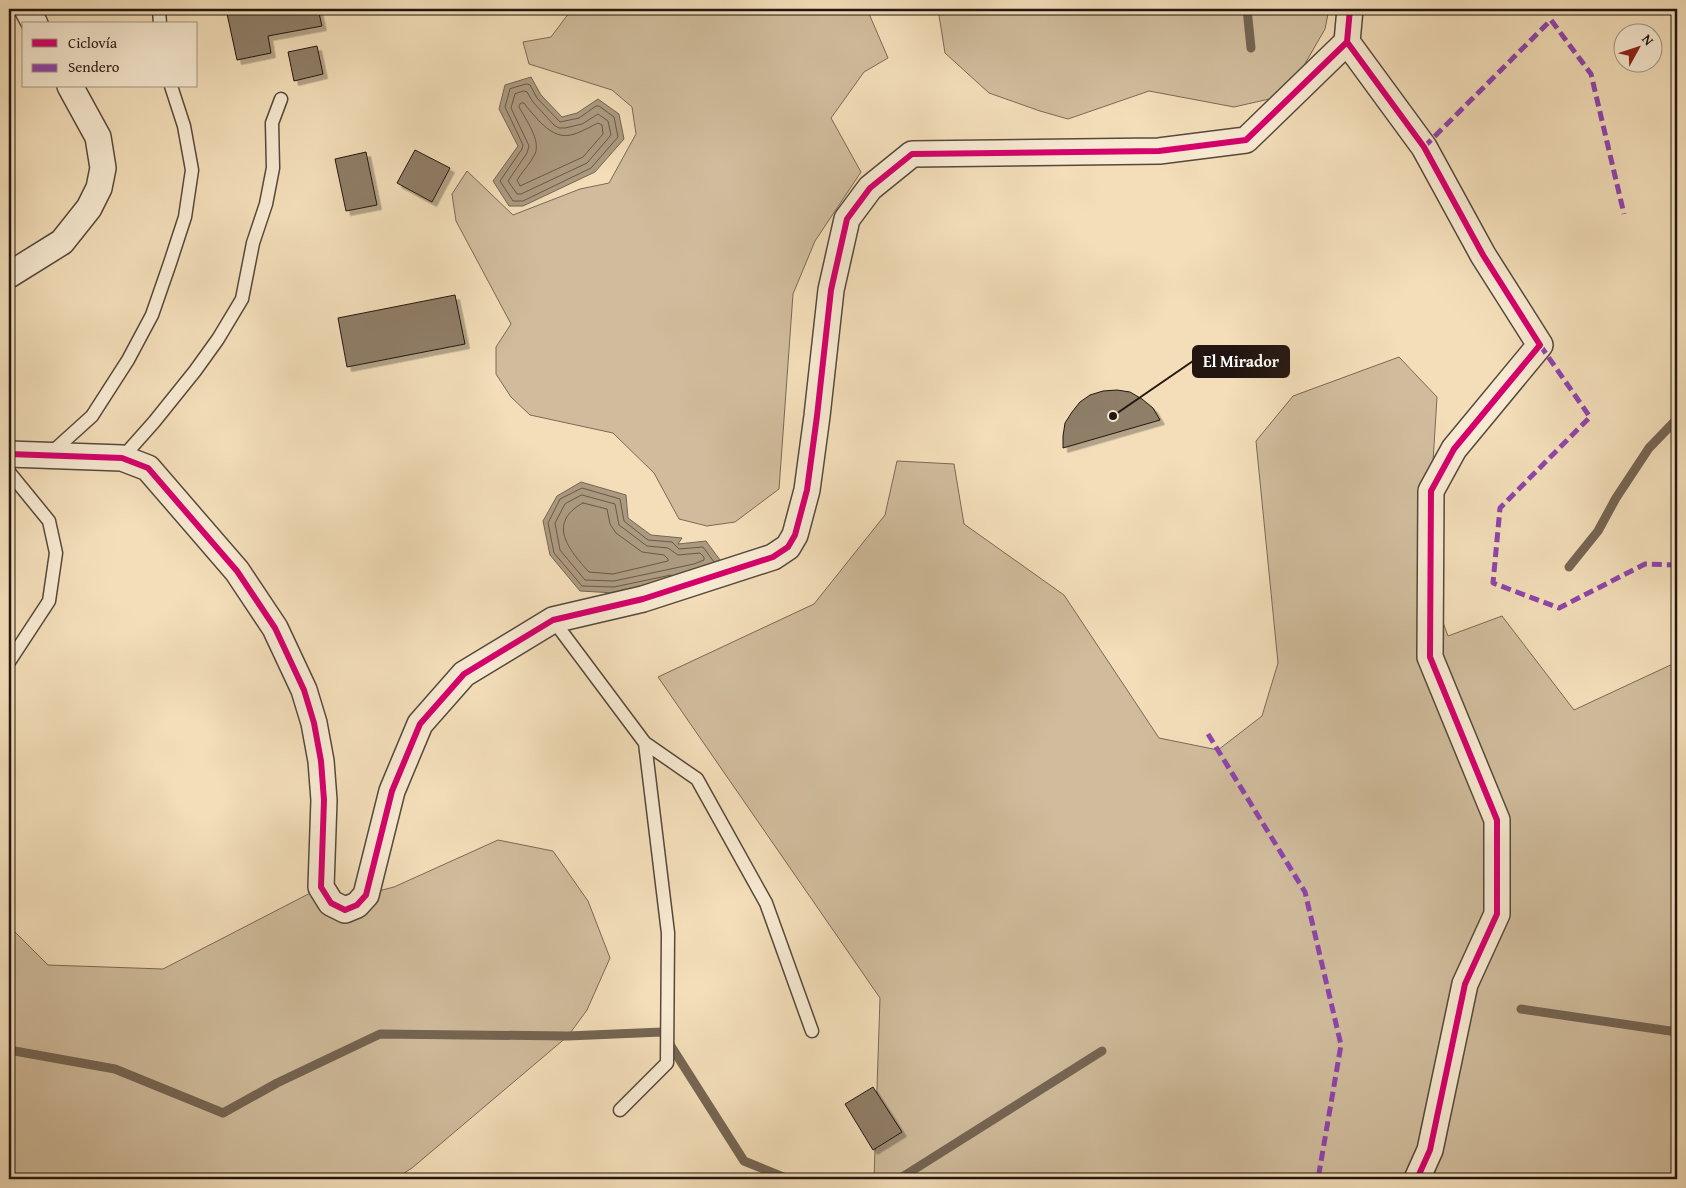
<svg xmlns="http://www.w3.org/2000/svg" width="1686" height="1188" font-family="'Gentium Book Plus',serif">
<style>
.green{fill:#d0bc9c;stroke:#7a6956}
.water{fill:#ac9a80;stroke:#756553}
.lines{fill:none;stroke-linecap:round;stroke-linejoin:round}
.shore{stroke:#685848;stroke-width:1}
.stream{stroke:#756553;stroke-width:9}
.building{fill:#8f7e68;stroke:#231610;filter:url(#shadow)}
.lane-casing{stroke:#57483a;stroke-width:15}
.street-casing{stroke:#57483a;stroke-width:28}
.lane{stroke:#f7ead2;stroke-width:12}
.street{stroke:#f7ead2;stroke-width:25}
.quiet{stroke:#8e44ad;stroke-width:5;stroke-dasharray:10 5;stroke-linecap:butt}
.cycleway-casing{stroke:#f7ead2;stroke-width:9}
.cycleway{stroke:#d6006c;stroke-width:6}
.leader{fill:none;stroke:#231610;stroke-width:2}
.callout-dot{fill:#231610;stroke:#f7ead2;stroke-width:2}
.callout{fill:#231610;stroke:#231610;stroke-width:2}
.callout-label{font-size:16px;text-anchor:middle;font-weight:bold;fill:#fff}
</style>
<defs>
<filter id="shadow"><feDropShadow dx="4.5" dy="4.5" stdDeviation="0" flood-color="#0004"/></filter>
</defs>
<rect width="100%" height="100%" fill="#f3deb9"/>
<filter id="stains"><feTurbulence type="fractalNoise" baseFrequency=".004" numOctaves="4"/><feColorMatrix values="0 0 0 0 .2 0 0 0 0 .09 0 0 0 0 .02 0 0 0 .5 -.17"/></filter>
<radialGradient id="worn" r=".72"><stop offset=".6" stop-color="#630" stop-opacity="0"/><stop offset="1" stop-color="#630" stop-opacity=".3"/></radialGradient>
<path class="green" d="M572 9H867L888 58 864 72 831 118 861 172 815 241 793 294 779 489 735 522 707 526 679 519 654 473 613 433 530 415 511 397 496 374V347L511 324 456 221 452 194 467 171 513 215 580 189 609 183 636 134 632 107 612 90 529 64 523 42 551 37Z
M938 9H1329L1325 29 1287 95 1234 107 1149 91 1068 119 1040 111 989 93 945 53Z
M1399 357 1437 397 1426 576 1448 636 1502 616 1574 710 1677 662V1179H874L880 998 658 677 814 604 885 515 897 461 954 464 964 524 1064 595 1159 738 1218 750 1262 716 1278 663 1256 441 1293 396Z
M498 840 553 851 588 901 610 958 587 1010 568 1036 412 1168 395 1179H9V926L48 965 163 969 320 888 331 903 394 887Z"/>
<path class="water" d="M531 77 541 95 562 117 577 113 598 99 619 114 624 139 595 172 523 206H509L493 181 518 146 499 109 505 85Z
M581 482 626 495 628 518 651 535 682 538 678 544 706 541 723 564 698 575 615 593 580 591 550 555 543 521 557 496Z"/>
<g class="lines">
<path class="shore" d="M527 84 530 85 537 98 560 122 579 118 596 106H599L614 117 618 137 591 168 523 201H513L500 181 522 149 523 145 505 107 510 89Z
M524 91 527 92 533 102 554 125 559 128H565L582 124 598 114 608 121 611 135 587 163 521 194H517L508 181 527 153 529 146 511 108 515 94Z
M521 103H524C528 109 534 115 539 121 562 144 572 136 598 123L602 125 603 134 583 157 520 186 517 180C522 172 530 164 535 154 541 140 526 120 519 107Z
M582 495 615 504 619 525 647 546 668 548 678 555 700 553 704 557V560L694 564 614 581 585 580 560 550 555 523 565 504Z
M583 503 607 509 610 524 616 533 642 552 664 555 668 559V561L613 574 589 572C569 550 546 523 583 503Z
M671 575 614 587 582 586 554 553 548 523 560 499 582 488 620 499 624 521 648 540 672 542 679 549 703 547 714 562"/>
<path class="stream" d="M1247 9 1251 48
M1569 567 1598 531 1616 498 1649 448 1677 419
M1521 1009 1677 1032
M9 1050 115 1069 223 1113 277 1083 380 1034 568 1036 662 1032 744 1161 788 1179
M899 1179 1102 1051"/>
</g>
<path class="building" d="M226 9H318L322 26 268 36 271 53 237 60Z
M317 46 323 74 294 81 288 52Z
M415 150 450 168 432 202 397 183Z
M366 152 377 205 346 211 335 159Z
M455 295 465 344 347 367 338 318Z
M1117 390 1130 392 1142 399 1153 408 1160 420 1063 448V436L1065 423 1072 412 1080 402 1090 395 1103 391Z
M873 1087 902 1132 873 1150 845 1104Z"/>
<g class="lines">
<g class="lane-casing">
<path id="lane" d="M159 9 160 24
M50 454 92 416 128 360 152 315 170 263 185 217 192 170 184 126 171 86
M122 458 154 422 195 371 218 339 242 299 253 243 266 204 273 168 272 123 281 99
M9 472 49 521 56 553 49 601 9 662
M553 620 645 743 697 779 766 903 812 1031
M620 1110 667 1063 668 933 645 743"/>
</g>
<g class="street-casing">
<path id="street" d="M27 9 35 24
M1350 9 1347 42 1424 147 1483 255 1540 345 1454 449 1431 491 1430 657 1497 820V914L1465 984 1430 1150 1417 1179
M9 275 62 242 89 208 99 188 103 168 98 137 70 86
M9 454 122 458 148 468 237 571 275 628 304 690 314 723 321 761 324 800 321 887 331 903 345 910 357 905 366 895 392 791 420 724 464 674 553 620 643 599 773 557 788 547 795 535 807 490 817 416 831 290 847 219 870 188 912 154 1159 151 1246 140 1347 42"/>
</g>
<use href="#lane" class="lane"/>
<use href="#street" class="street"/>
<path class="quiet" d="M1424 147 1551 20 1591 74 1624 214
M1540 345 1590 417 1500 508 1493 583 1559 608 1645 564 1677 565
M1208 734 1305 892 1341 1045 1318 1179"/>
<g class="cycleway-casing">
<path id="cycleway" d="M1350 9 1347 42 1424 147 1483 255 1540 345 1454 449 1431 491 1430 657 1497 820V914L1465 984 1430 1150 1417 1179
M9 454 122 458 148 468 237 571 275 628 304 690 314 723 321 761 324 800 321 887 331 903 345 910 357 905 366 895 392 791 420 724 464 674 553 620 643 599 773 557 788 547 795 535 807 490 817 416 831 290 847 219 870 188 912 154 1159 151 1246 140 1347 42"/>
</g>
<use href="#cycleway" class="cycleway"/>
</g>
<path class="leader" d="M1113 416L1193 361"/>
<circle class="callout-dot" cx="1113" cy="416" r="5"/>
<rect class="callout" x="1193" y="346" width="96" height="31" rx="5"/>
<g class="callout-label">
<text x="1241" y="367">El Mirador</text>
</g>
<rect width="1686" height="1188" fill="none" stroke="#f3deb9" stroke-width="30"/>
<rect x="10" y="10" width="1666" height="1168" fill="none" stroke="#231610" stroke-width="2.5"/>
<rect x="15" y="15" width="1656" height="1158" fill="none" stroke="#231610"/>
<rect x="22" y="22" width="175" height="65" fill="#f7ead2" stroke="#a29584"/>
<rect x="32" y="39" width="25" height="8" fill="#d6006c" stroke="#a29584"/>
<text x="68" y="48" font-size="15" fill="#231610">Ciclovía</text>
<rect x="32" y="64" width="25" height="8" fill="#8e44ad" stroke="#a29584"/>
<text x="68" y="72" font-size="15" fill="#231610">Sendero</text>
<g transform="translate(1638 48) rotate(50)"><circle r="24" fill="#f7ead2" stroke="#a29584"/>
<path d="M0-4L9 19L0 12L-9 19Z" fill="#8f2418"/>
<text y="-8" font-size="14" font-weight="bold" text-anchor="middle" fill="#231610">N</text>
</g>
<rect width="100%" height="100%" filter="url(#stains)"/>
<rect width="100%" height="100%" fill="url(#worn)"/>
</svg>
